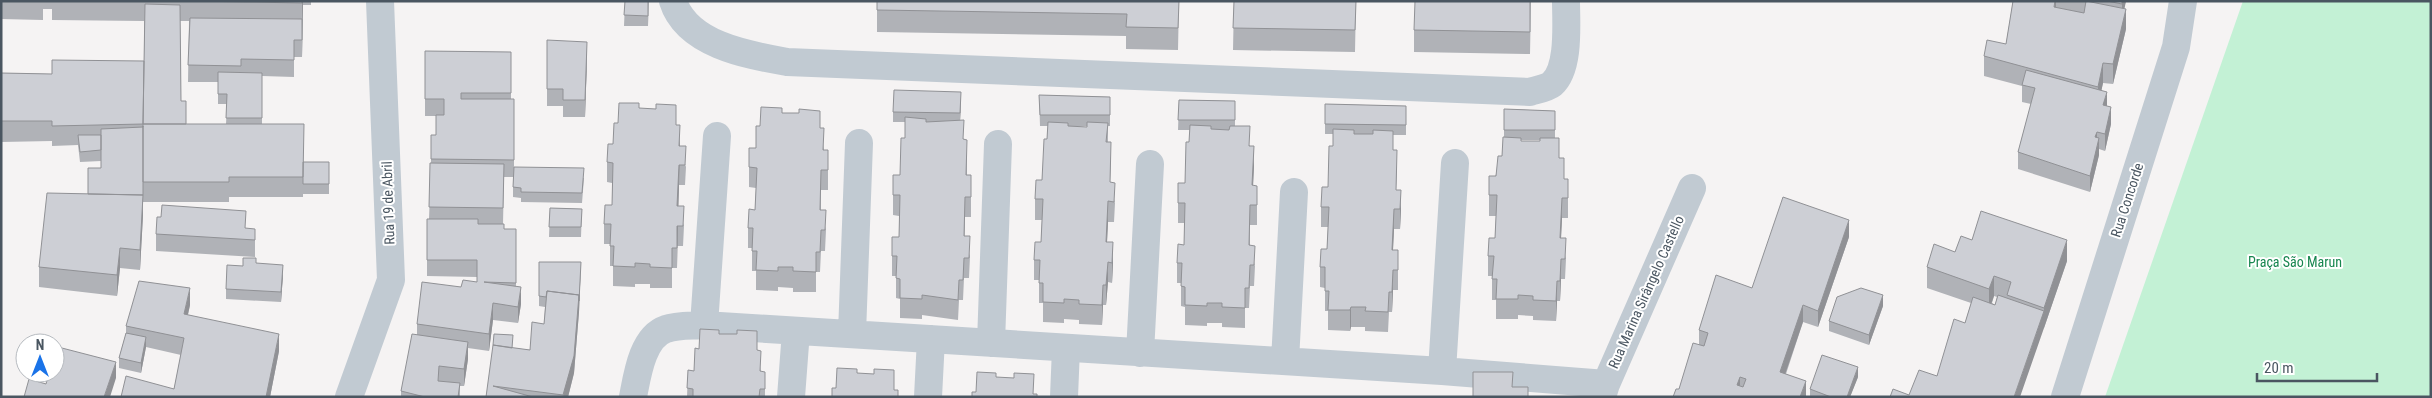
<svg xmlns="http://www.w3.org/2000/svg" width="2432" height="398" font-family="'Roboto Condensed',sans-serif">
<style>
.green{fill:#c3f1d5}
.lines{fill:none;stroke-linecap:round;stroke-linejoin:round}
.street{stroke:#c1cad2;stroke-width:28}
.wall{fill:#b0b2b7;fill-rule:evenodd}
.shaded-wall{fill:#909195}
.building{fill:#cdcfd5;stroke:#909195;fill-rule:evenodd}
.labels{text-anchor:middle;stroke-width:4;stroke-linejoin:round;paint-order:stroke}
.street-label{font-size:14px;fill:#4a5661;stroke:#fff}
.park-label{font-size:14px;fill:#17864f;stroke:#fff}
</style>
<rect width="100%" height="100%" fill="#f5f3f3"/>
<path class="green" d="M2243 1H2431V397H2105Z"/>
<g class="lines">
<path class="street" d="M673 1C687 45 748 55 787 62L1530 92C1536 90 1547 88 1552 84 1570 68 1566 23 1566 1
M704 325 717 136
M852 334 859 143
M991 343 998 144
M1140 353 1150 164
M1285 361 1294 192
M1442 371 1455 163
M349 397 391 280 380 1
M633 397C637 377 642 337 666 329 677 325 692 326 704 325L1442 371 1606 384
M791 397 796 331
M928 397 931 339
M1064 397 1066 348
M1602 397 1606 384 1692 188
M2065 397 2176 47 2183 1"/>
</g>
<path class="wall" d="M1 1H311V5H303L302 57H294V77L262 76V124L303 162H329V194H303V197H229V202H143V215L140 270 120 268 117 296 39 287V267L88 194 101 168V145V161L80 162 78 145 52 146V141L1 142V73L52 74 144 61V21L52 20V9H43V20L1 19ZM180 21H189L188 82H218V104H227L226 124H186L181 101Z
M625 1H649L648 26H624Z
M877 1H1179L1178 50 1126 49V36L877 32Z
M1234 1H1356L1355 52 1233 50Z
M1531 1 1530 54 1414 52V30Z
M2013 1H2126L2124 8 2126 29 2113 84 2103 83 2101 91 2107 106 2111 124 2105 151 2099 149V155L2090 192 2018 169V152L2031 104 2022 102V86L1984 76V56L2006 44Z
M547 40 587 59 585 117H563V106H547Z
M425 51 511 52V99H514V167L584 178 582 203 521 202V198L513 197V177H504L503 224 504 229H516V287L521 304 518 323 493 320 489 351 468 348V359L464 386H460V397H401V391L417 335V324L461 287 477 282V277L427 276V219H429L431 163V135H436V116H425Z
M1039 95 1110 97V126H1108V142L1111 163 1110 182 1115 203 1114 222H1108L1107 242 1113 263 1112 283 1108 282 1106 305H1103L1102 325 1079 324V320L1064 319V323L1043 322V303H1039V280H1034V260L1041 242 1042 220H1035V199L1042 180 1047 139 1048 126H1040ZM1068 126H1087V127Z
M1179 100 1235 101V126L1250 146 1254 166 1253 186 1257 206V225H1250V245L1255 266 1254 286H1250L1249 308H1245V328L1222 327V323H1207V326L1185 325V307L1181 306V283H1177V263L1184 245 1185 223H1178V203L1185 183 1189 142 1190 130H1178Z
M961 102 960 120 967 160V175L971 196V217H965L964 236 970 256 969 278H964L963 300H959L958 320 922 315V319L900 318V299L896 298V276H892V256L899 237V216L893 215V195L900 175 905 138V122H893V112Z
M1325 104 1406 106V135H1393V150L1397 171 1396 190 1401 210 1400 229H1394L1393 250 1398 270V290H1393L1392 312H1389L1388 332 1365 331V327H1351L1350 331 1328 330V311H1325V288L1320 287V267L1327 249 1328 227H1321V207L1328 187 1333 146V134H1325Z
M639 108 676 125 680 146 686 167 685 185H679L678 206 684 226 683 246H677V268H672V288H650V284H635V287L613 286V266H610V244H604V224L612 205V183L607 182V162L613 144 618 123Z
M1504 109 1555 111V138L1568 199V218H1562L1561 238 1566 259 1565 279H1561L1560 301H1557L1556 321 1533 320V316L1518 315V319H1496V300H1492V276H1488V256L1495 238 1496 216H1489V195L1502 156 1504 137ZM1521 140H1540V141H1521Z
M782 113 820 128 828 171V190H821V210L826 230 825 251H821L820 272H816V292H793V288L778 287V291L756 290V271H752V248H748V228L755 210 756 188 749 187V167L756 148 760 126Z
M550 208 582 209 581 237H549Z
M246 229H255V257L156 251V234Z
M1849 237 1818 327 1803 322 1786 374 1806 397 1679 389 1699 345V330L1752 288Z
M1972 240 2067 261 2044 328 1909 395 1937 376 1965 323 1971 303 1927 288V267L1955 252ZM1994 296 1997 297 1995 305 1992 303Z
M539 262H581L579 312 574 373 568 397H486L512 348 530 350 544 324 545 307 539 306Z
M256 263 283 275 281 302 226 299V289L243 266Z
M190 305 188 315 279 351 270 397H121L174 389 181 355 146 347 141 373 119 368V358L126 333V326Z
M1883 306 1869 345 1829 331V321Z
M719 334 757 350 761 372H765V397H687L688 370 694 371 699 349Z
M1858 377 1850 397H1810V389Z"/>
<path class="shaded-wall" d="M302 1H303L302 57Z
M2055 1H2056V16L2054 7Z
M2122 1H2126L2122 21Z
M2126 9V29L2113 84V64Z
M587 42V59L585 117V100Z
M2103 63V83L2098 107V87Z
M961 92V102L960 123V113Z
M2107 92V109L2103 105Z
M2111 107V124L2105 151V134Z
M680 125V145L677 268V206Z
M2097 132V147L2099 138V155L2090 192V176L2095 137Z
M1254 146V166L1252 206V185Z
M1401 190V210L1400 229V209Z
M143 195V215L140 270V250Z
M965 197V217L964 256V236Z
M1562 198V218L1560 259V238Z
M1108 201V222L1106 262V242Z
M1394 209V229L1392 270V250Z
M1849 220V237L1818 327V311Z
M2067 240V261L2044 328V308Z
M1113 242V263L1112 283V263Z
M120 248V268L117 296V275Z
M1561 259V279L1560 301V281Z
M581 262 579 312 574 373 568 397H563L579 295Z
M1108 262V282L1106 305V285Z
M283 265V275L281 302V292Z
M1393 270V290L1392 312V292Z
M1994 276V296L1989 310V289Z
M1557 281V301L1556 321V301Z
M1103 285V305L1102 325V305Z
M521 287V304L518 323V307Z
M190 288V305L184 331V314Z
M1883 295V306L1869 345V335Z
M493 303V320L489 351V334Z
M1803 305V322L1780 389V372Z
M1351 307V327L1350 331V310Z
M2044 311V328L2020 397H2014Z
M279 334V351L270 397H266Z
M146 337V347L141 373V363Z
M468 342V359L464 386V369Z
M116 362V378L110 397H104Z
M1858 367V377L1850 397H1847Z
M1740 377V394L1737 385Z
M1806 381V397H1800Z"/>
<path class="building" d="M192 1H302V3Z
M625 1H648V16L624 15Z
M877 1H1179L1178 28 1126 27 1127 14 877 10Z
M1234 1H1356L1355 30 1233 28Z
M1415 1H1530V32L1414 30Z
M2013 1H2055L2054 7 2084 13 2086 1 2126 9 2113 64 2103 63 2098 87 1984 56 1987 40 2006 44Z
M2107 1H2122V4Z
M145 4 180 5 181 101H186V124H143Z
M190 18 302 19V40H294V60L241 59V66L188 65Z
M547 40 587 42 585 100H563V89H547Z
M425 51 511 52V93H461V99H514V160L431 159V135H436V115H444V99H425Z
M52 60 144 61 143 124 52 126V121H1V73L52 74Z
M2026 70 2107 92 2103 105 2111 107 2105 134 2097 132 2095 137 2099 138 2090 176 2018 152 2035 88 2022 85Z
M218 72 262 73V118H226L227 94H218Z
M894 90 961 92 960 113 893 112Z
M1039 95 1110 97V115H1040Z
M1179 100 1235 101V120H1178Z
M619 103H639V108L656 109V104L676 105V125H680L679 146H686L685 165H679L677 206H684L683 226H677V248H672V268L650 267V264L635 263V267L613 266 614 246H610L611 224H604L605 205H612L613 163 607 162 608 144H613L614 123H618Z
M1325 104 1406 106V125L1325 124Z
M761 107 782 108V113H799V109L820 111V128H824L823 150H828V170H821L820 210H826L825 230H821L820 252H816V272L793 271V267H778V271L756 270 757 251H752L753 228H748L749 209 755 210 757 168 749 167V148H756V126H760Z
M1504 109 1555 111V130H1504Z
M905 117 926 119V122L964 120 963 139 967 140 966 175H971V197H965L964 236H970L969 258H964L963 280H959L958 300 922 295V299L900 298V279L896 278 897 256H892V237H899L900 195H893V175H900L901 138H905Z
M1048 122 1068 123V126L1087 127V122L1108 123 1106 142H1111L1110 182 1115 183 1114 202 1108 201 1106 242H1113L1112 263 1108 262 1106 285H1103L1102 305 1079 304V300L1064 299V303L1043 302V283H1039L1040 260H1034L1035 242H1041L1043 199H1035L1036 180H1042L1044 139H1047Z
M143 124H304L303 177H229V182H143Z
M1190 125 1211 126V129L1229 130 1230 126H1250L1249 146H1254L1252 185 1257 186V205H1250L1249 245 1255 246 1254 265H1250L1249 288H1245V308L1222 307V303H1207V306L1185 305V287L1181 286 1182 263H1177L1178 244 1184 245 1185 203H1178V183H1185L1186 142H1189Z
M143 126V195L88 194V168H101V129L143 127Z
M1333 129 1354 130V134H1373V130L1393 131V150H1397L1396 190H1401L1400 209H1394L1392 250H1398V270H1393L1392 292H1389L1388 312 1365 311 1366 307H1351L1350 310H1328L1329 291H1325V267H1320L1321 249H1327L1329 207H1321L1322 187H1328L1329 146H1333Z
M78 135H101V150L80 152Z
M1503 137 1521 138V141H1540V138H1559V158H1564V179H1568V198H1562L1560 238H1566L1565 259H1561L1560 281H1557L1556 301 1533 300V296L1518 295V299H1496L1497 279H1492L1494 256H1488L1489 238H1495L1497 195H1489V176H1496L1498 156H1502Z
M303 162H329V184H303Z
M430 163 504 164 503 208 429 207Z
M514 167 584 168 582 193 521 192V188L513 187Z
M47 193 143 195 140 250 120 248 117 275 39 267Z
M1783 197 1849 220 1818 311 1803 305 1780 372 1806 381 1800 397H1673L1676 389H1679L1693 343 1704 346 1708 333 1699 330 1716 275 1752 288ZM1740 377 1746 379 1743 387 1737 385Z
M162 205 246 211 245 228 255 229V240L156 234 157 217H161Z
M550 208 582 209 581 227H549Z
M1981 211 2067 240 2044 308 2007 295 2011 282 1994 276 1989 289 1927 267 1934 244 1955 252 1961 236 1972 240Z
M427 219H478V224H504V229H516V283L484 282 521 287 518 307 493 303 489 334 417 324 422 282 461 287 463 280 477 282V260H427Z
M243 258H256V263L283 265 281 292 226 289 227 265 243 266Z
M539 262H581L579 301V295L547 291 546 297 539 296Z
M139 281 190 288 184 314 279 334 266 397H121L126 376 174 389 184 338 126 326Z
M1861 288 1883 295 1869 335 1829 321 1837 297Z
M547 291 579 295 574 356 563 395 493 386 533 397H486L493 345 530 350 532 322 544 324Z
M1998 295 2044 311 2014 397H1890L1893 389 1909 395 1919 370 1937 376 1954 319 1965 323 1973 297 1995 305Z
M700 329 719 330V334H737V330L757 331V350L761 351 760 371 765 372V389H760L759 397H693V389L687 388 688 370 694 371 695 348 699 349Z
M126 333 146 337 141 363 119 358Z
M412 334 468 342 464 369 439 366 438 381 460 383 458 397H425L401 391Z
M494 334 513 335 512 348 493 345Z
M58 347 116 362 104 397H24L29 379 46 384 49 373H55V355Z
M1822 355 1858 367 1847 397H1831L1810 389Z
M837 368 857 369V373L874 374V369L894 370V390H898V397H832V388H836Z
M977 372 996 373V377L1014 378V373L1034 374 1033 394H1037V397H972V392H976Z
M1473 372H1513L1512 387H1528V397H1473Z"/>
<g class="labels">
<g class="street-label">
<text transform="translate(2127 200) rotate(-72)" y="5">Rua Concorde</text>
<text transform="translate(388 203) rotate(-92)" y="5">Rua 19 de Abril</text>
<text transform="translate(1646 292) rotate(-66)" y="5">Rua Marina Sirângelo Castello</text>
</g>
<g class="park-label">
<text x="2295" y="267">Praça São Marun</text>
</g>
</g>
<rect width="2432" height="398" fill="none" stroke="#4a5661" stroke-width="5"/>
<g transform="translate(40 358)"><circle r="24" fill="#ffffff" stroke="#b7bbc0"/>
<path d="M0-4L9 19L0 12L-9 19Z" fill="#1a73e8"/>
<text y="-8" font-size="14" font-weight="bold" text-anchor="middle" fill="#4a5661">N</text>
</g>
<path d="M2257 373v8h120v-8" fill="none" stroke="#4a5661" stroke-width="2.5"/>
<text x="2264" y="373" font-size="15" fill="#4a5661" stroke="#ffffff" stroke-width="4" paint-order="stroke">20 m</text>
</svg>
